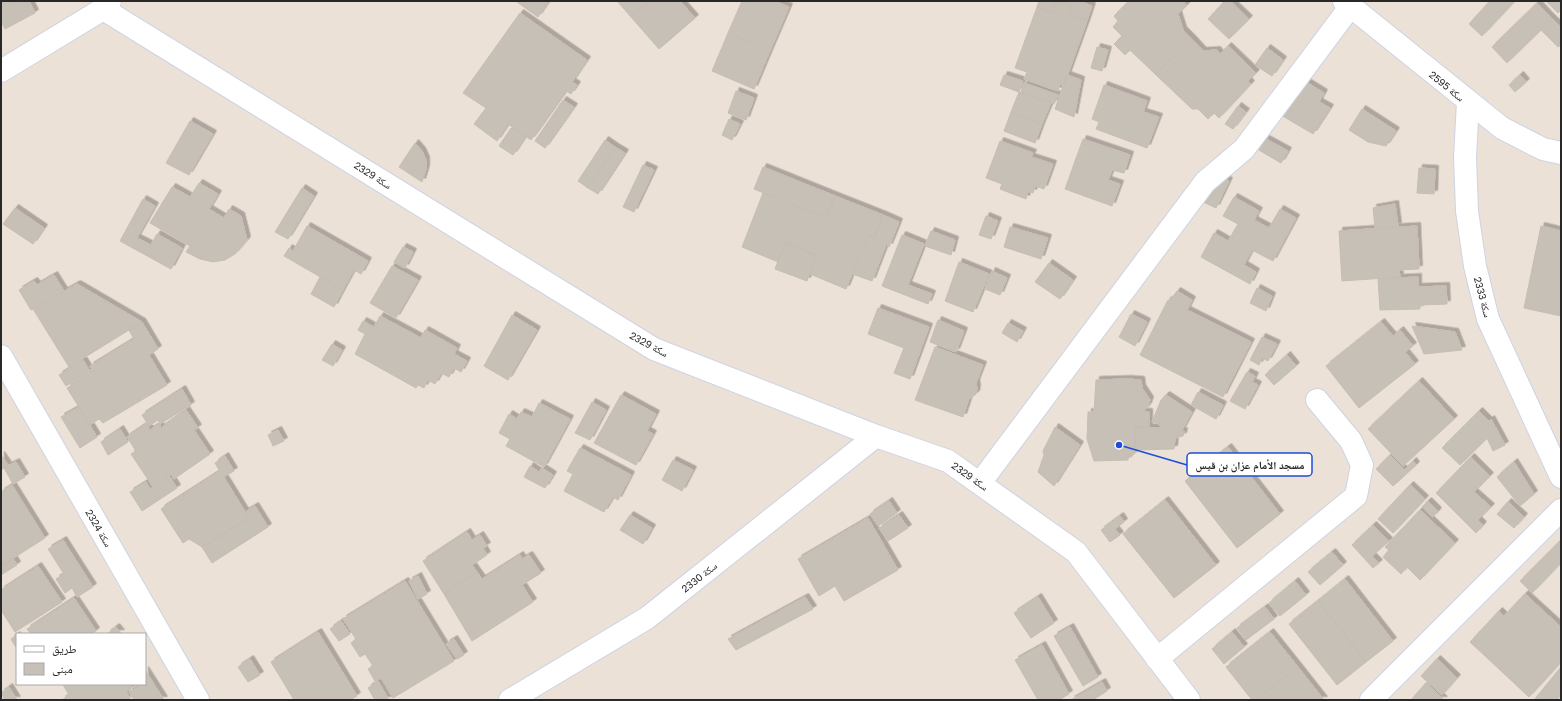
<svg xmlns="http://www.w3.org/2000/svg" width="1562" height="701" font-family="'Golos Text','Noto Naskh Arabic',sans-serif">
<style>
.building{fill:#c6c0b7;stroke:#c7bdb1;filter:url(#shadow)}
.lines{fill:none;stroke-linecap:round;stroke-linejoin:round}
.minor-casing{stroke:#cdd3e3;stroke-width:24}
.tertiary-casing{stroke:#cdd3e3;stroke-width:24}
.minor{stroke:#fff;stroke-width:22}
.tertiary{stroke:#fff;stroke-width:22}
.labels{text-anchor:middle;stroke-width:3.5;stroke-linejoin:round;paint-order:stroke}
.street-label{font-size:10px;fill:#282828;stroke:#fff}
.leader{fill:none;stroke:#1d4ed8;stroke-width:1.5}
.callout-dot{fill:#1d4ed8;stroke:#fff;stroke-width:1.5}
.callout{fill:#fff;stroke:#1d4ed8;stroke-width:1.5}
.callout-label{font-size:11px;text-anchor:middle;font-weight:bold;fill:#282828}
</style>
<defs>
<filter id="shadow"><feDropShadow dx="3.5" dy="-3.5" stdDeviation="0" flood-color="#0004"/></filter>
</defs>
<rect width="100%" height="100%" fill="#ece1d7"/>
<path class="building" d="M1 1H10L11 3 15 1H29L35 13 5 29 1 21Z
M518 1H549L538 17 517 2Z
M617 1H650L631 17Z
M650 1H680L695 18 659 49 631 17Z
M742 1H774L789 7 770 51 728 33Z
M1039 1H1057L1053 13 1037 7Z
M1057 1 1072 5 1069 14 1087 21 1064 85 1060 84 1058 91 1024 79 1027 72 1015 68 1037 7 1053 13Z
M1060 1H1079L1092 6 1087 21 1069 14 1072 5Z
M1129 1H1182L1187 5 1178 14 1183 30 1192 39 1155 74 1130 50 1125 55 1114 44 1122 36 1113 27 1118 21 1114 16Z
M1225 1H1230L1249 19 1229 39 1208 19Z
M1490 1H1515L1482 36 1469 24Z
M1546 1H1561V10L1558 13Z
M1537 3 1552 19 1507 63 1492 47Z
M520 13 587 60 572 82 577 85 571 94 566 91 531 140 508 124 497 141 474 124 486 108 463 93Z
M1552 19 1561 27V45L1558 47 1541 30Z
M728 33 770 51 754 89 712 71Z
M1192 39 1203 51 1217 50 1220 54 1228 46 1256 73 1248 81 1251 84 1219 118 1214 113 1208 119 1198 109H1192L1155 74Z
M1097 47 1108 50 1102 71 1091 68Z
M1267 48 1283 60 1272 76 1255 65Z
M1004 75 1023 81 1019 92 1000 85Z
M1067 75 1081 80 1074 117 1055 109Z
M1520 75 1526 82 1515 92 1509 85Z
M1303 80 1324 93 1319 102 1330 108 1313 134 1281 115Z
M1024 83 1058 95 1054 104 1021 93Z
M1104 85 1147 101 1143 112 1159 117 1147 148 1096 129 1099 122 1092 119Z
M736 91 754 98 746 120 728 113Z
M1019 92 1051 103 1042 124 1011 112Z
M563 100 574 107 545 148 535 141Z
M1238 106 1246 112 1233 129 1225 124Z
M1362 109 1396 131 1386 146 1368 142 1349 130Z
M1011 112 1042 124 1035 143 1004 131Z
M729 119 740 124 732 140 722 135Z
M190 121 213 134 189 175 166 163Z
M511 128 525 137 513 155 499 146Z
M1083 139 1130 155 1124 173 1112 170 1108 180 1120 184 1112 206 1065 189Z
M1266 139 1288 151 1281 163 1259 150Z
M605 140 615 147 588 188 578 181Z
M1000 141 1033 153 1031 157 1053 164 1044 189 1035 186 1033 193 1028 191 1026 199 1000 189 1002 184 986 178Z
M415 143 422 151 426 160V169L422 182 399 167Z
M615 147 625 153 598 194 588 188Z
M643 165 654 170 634 212 623 207Z
M763 167 835 196 826 218 754 189Z
M1419 168 1435 169 1434 194 1417 193Z
M1214 174 1229 181 1216 208 1201 201Z
M199 183 218 194 209 209 224 218 229 209 241 216 247 240 235 254 225 260 213 262 200 259 186 252 190 246 150 223 172 187 190 197Z
M302 188 314 196 288 239 275 232Z
M763 193 826 218 835 196 883 215 874 238 868 235 846 289 810 274 816 255 785 243 778 262 742 247Z
M1234 197 1259 211 1254 220 1269 228 1280 209 1296 218 1273 261 1252 250 1244 265 1256 272 1250 284 1201 257 1214 233 1228 241 1238 224 1223 216Z
M143 199 155 206 137 238 151 245 157 234 182 248 171 269 120 241Z
M1395 204 1398 226 1375 228 1373 208Z
M15 208 44 228 33 244 3 224Z
M883 215 899 222 889 247 886 245 872 281 852 274 868 235 874 238Z
M986 216 998 221 991 239 979 235Z
M307 226 368 261 361 274 354 270 343 290 284 256 289 248 293 251Z
M1417 226 1419 269 1399 270 1400 277 1342 281 1339 231Z
M1541 226 1561 231V316L1524 308Z
M1010 227 1048 238 1041 259 1004 247Z
M931 231 955 240 951 255 925 246Z
M902 235 924 244 908 285 932 294 928 304 882 286Z
M785 243 816 255 807 281 775 269Z
M403 247 413 252 405 268 394 262Z
M959 262 989 274 973 312 945 301Z
M1049 263 1073 280 1060 299 1035 282Z
M392 266 418 280 396 318 370 303Z
M992 271 1007 278 1000 295 985 289Z
M54 275 64 291 31 310 19 290 34 281 37 285Z
M320 277 343 290 334 307 311 294Z
M1418 277V287L1446 286 1447 304 1420 305V309L1380 310 1378 279Z
M77 284 142 322 69 367 33 309Z
M1257 288 1272 296 1266 311 1250 303Z
M1177 291 1192 300 1187 310 1251 342 1223 397 1140 355 1168 300 1170 301Z
M878 308 929 327 910 379 894 373 904 348 868 334Z
M1131 314 1147 322 1135 346 1119 337Z
M512 315 537 330 508 380 484 366Z
M380 316 421 338 425 330 457 348 454 354 467 361 461 372 454 368 449 377 441 373 435 384 428 380 424 388 418 385 416 388 355 354 365 334 358 330 363 321 374 327Z
M938 320 964 331 956 352 930 342Z
M142 322 158 349 149 355 167 385 103 423 99 419 90 425 67 388 93 371 90 366 134 339 129 330Z
M1381 322 1393 336 1400 330 1413 346 1405 352 1415 364 1359 408 1326 366Z
M1008 323 1023 331 1017 342 1002 333Z
M1412 326 1455 332 1462 350 1424 354Z
M1262 337 1277 344 1268 361 1262 358 1259 365 1250 360Z
M332 344 342 350 333 366 322 360Z
M935 347 983 365 976 383 977 388 976 394 969 399 963 417 915 400Z
M1287 355 1296 366 1274 385 1265 375Z
M83 360 90 371 66 386 59 375Z
M1247 372 1255 376 1252 382 1258 385 1245 409 1230 401Z
M1128 379 1141 380 1142 388 1150 400 1148 406 1143 412H1149V427H1136L1135 453 1132 456 1129 455 1128 460 1094 461 1087 439 1088 412H1094L1096 380Z
M1419 381 1454 419 1403 466 1368 429Z
M182 389 191 405 160 424 158 420 149 426 142 415Z
M1198 392 1223 405 1216 419 1191 405Z
M621 395 656 414 647 431 653 434 636 465 594 443Z
M1166 395 1192 412 1181 432 1184 431 1183 436 1175 438 1174 449 1135 450 1136 427 1161 428 1160 424 1152 422 1161 400Z
M592 402 606 410 590 440 575 433Z
M539 403 570 419 544 467 506 446 510 439 499 433 509 414 517 419 521 412 532 417Z
M79 407 97 437 80 448 61 417Z
M186 410 198 428 194 430 210 454 174 479 171 474 153 487 131 454 136 451 127 437 146 424 150 430 159 424 161 428Z
M1479 411 1489 421 1491 419 1505 445 1493 451 1487 438 1460 465 1442 448Z
M1055 427 1080 445 1054 486 1038 472 1044 455 1043 451Z
M120 429 128 442 108 455 101 442Z
M278 430 284 441 273 446 268 435Z
M1228 447 1280 514 1237 548 1185 481Z
M580 448 631 475 618 500 613 497 604 512 564 491 573 474 567 471Z
M1 455 8 465 1 470Z
M1390 455 1404 470 1413 461 1416 465 1393 486 1376 469Z
M225 456 234 471 223 477 215 463Z
M1471 457 1490 476 1462 504 1483 525 1476 533 1436 493Z
M673 460 693 470 682 491 662 480Z
M16 462 25 477 13 484 4 468Z
M1514 462 1534 494 1520 506 1497 477Z
M530 466 539 472 542 468 553 475 545 488 524 477Z
M220 471 249 518 202 547 189 539 183 543 161 509Z
M170 477 177 488 142 511 130 492 146 482 150 489Z
M12 485 45 538 1 566V492Z
M1410 485 1425 499 1393 533 1378 519Z
M1474 492 1491 507 1478 520 1462 504Z
M1165 500 1216 565 1174 598 1123 534Z
M889 501 897 513 878 526 870 514Z
M1428 501 1438 511 1433 517 1422 507Z
M1508 502 1524 517 1514 528 1497 514Z
M255 506 268 527 212 563 202 547 249 518 245 512Z
M1420 510 1455 543 1420 580 1407 567 1401 574 1383 557 1389 550 1385 547Z
M630 515 652 528 643 544 620 530Z
M899 515 908 528 888 541 879 528Z
M1120 516 1124 522 1115 529 1120 535 1110 542 1101 530Z
M868 518 898 570 844 601 835 586 819 596 798 559Z
M1373 525 1389 541 1372 556 1379 563 1373 568 1352 545Z
M467 532 472 540 480 535 487 546 483 548 487 555 472 565 477 572 444 594 423 561Z
M63 540 93 587 77 597 72 588 65 593 56 579 64 574 48 549Z
M1559 542 1561 544V563L1532 593 1520 581Z
M1332 552 1343 565 1320 585 1308 572Z
M520 555 522 559 529 555 541 573 522 585 533 602 472 641 444 594 477 572 482 579Z
M13 558 17 565 1 575V566Z
M38 566 62 602 15 632 1 610V590Z
M418 576 427 594 418 599 409 581Z
M1345 579 1393 641 1366 662 1318 601Z
M405 581 454 661 393 698 381 678 375 681 368 669 373 666 365 654 360 657 351 643 356 639 343 619Z
M1295 581 1306 595 1280 616 1269 603Z
M1525 594 1561 627V662L1529 697 1470 642 1499 611 1504 616Z
M805 597 813 609 736 650 728 639Z
M1038 597 1054 623 1031 638 1014 613Z
M74 598 96 631 92 634H31L27 629Z
M1318 601 1366 662 1337 685 1289 624Z
M1265 607 1274 619 1246 640 1237 628Z
M341 621 350 634 339 641 330 629Z
M116 627 121 633 107 634Z
M1070 627 1098 677 1083 686 1054 636Z
M318 632 357 696 350 700H294L271 662Z
M1232 632 1244 647 1224 664 1212 649Z
M1270 632 1298 667 1256 700H1252L1226 667Z
M17 635V649L11 639Z
M454 639 464 655 457 659 446 644Z
M1042 645 1069 694 1059 700H1038L1015 660Z
M250 659 260 675 248 682 238 667Z
M1437 659 1457 678 1442 695 1421 676Z
M1298 667 1324 700H1256Z
M1561 667V695L1557 700H1534Z
M145 670 164 700H134L129 692 138 687 137 684H145Z
M378 681 389 700H375L368 688Z
M1102 682 1107 691 1093 700H1071Z
M1426 683 1444 700H1411Z
M64 684H130L132 688 126 692 131 700H62L69 695 63 685Z
M9 687 17 700H5L1 693Z"/>
<g class="lines">
<g class="minor-casing">
<path id="minor" d="M103 9 654 349 876 436 948 461 1076 552 1189 700
M1 71 103 9 110 1
M1468 102 1465 157 1467 211 1475 266 1488 319 1561 477
M1 356 198 700
M980 483 1205 182 1244 149 1350 7
M1157 659 1356 496 1362 465 1351 441 1317 400
M510 700 647 618 876 436
M1371 700 1561 510"/>
</g>
<g class="tertiary-casing">
<path id="tertiary" d="M1344 1 1502 128 1543 149 1561 153"/>
</g>
<use href="#minor" class="minor"/>
<use href="#tertiary" class="tertiary"/>
</g>
<g class="labels">
<g class="street-label">
<text transform="translate(1447 86) rotate(39)" y="4">سكة 2595</text>
<text transform="translate(373 175) rotate(32)" y="4">سكة 2329</text>
<text transform="translate(1483 297) rotate(75)" y="4">سكة 2333</text>
<text transform="translate(649 344) rotate(28)" y="4">سكة 2329</text>
<text transform="translate(970 476) rotate(35)" y="4">سكة 2329</text>
<text transform="translate(99 528) rotate(60)" y="4">سكة 2324</text>
<text transform="translate(699 577) rotate(-38)" y="4">سكة 2330</text>
</g>
</g>
<path class="leader" d="M1119 445L1187 465"/>
<circle class="callout-dot" cx="1119" cy="445" r="4"/>
<rect class="callout" x="1187" y="453" width="125" height="23" rx="4"/>
<g class="callout-label">
<text x="1250" y="469">مسجد الأمام عزان بن قيس</text>
</g>
<rect width="1562" height="701" fill="none" stroke="#282828" stroke-width="4"/>
<rect x="16" y="633" width="130" height="52" fill="#ffffff" stroke="#a9a9a9"/>
<rect x="24" y="646" width="20" height="6" fill="#ffffff" stroke="#a9a9a9"/>
<text x="52" y="653" font-size="12" fill="#282828">طريق</text>
<rect x="24" y="663" width="20" height="12" fill="#c6c0b7" stroke="#a9a9a9"/>
<text x="52" y="673" font-size="12" fill="#282828">مبنى</text>
</svg>
